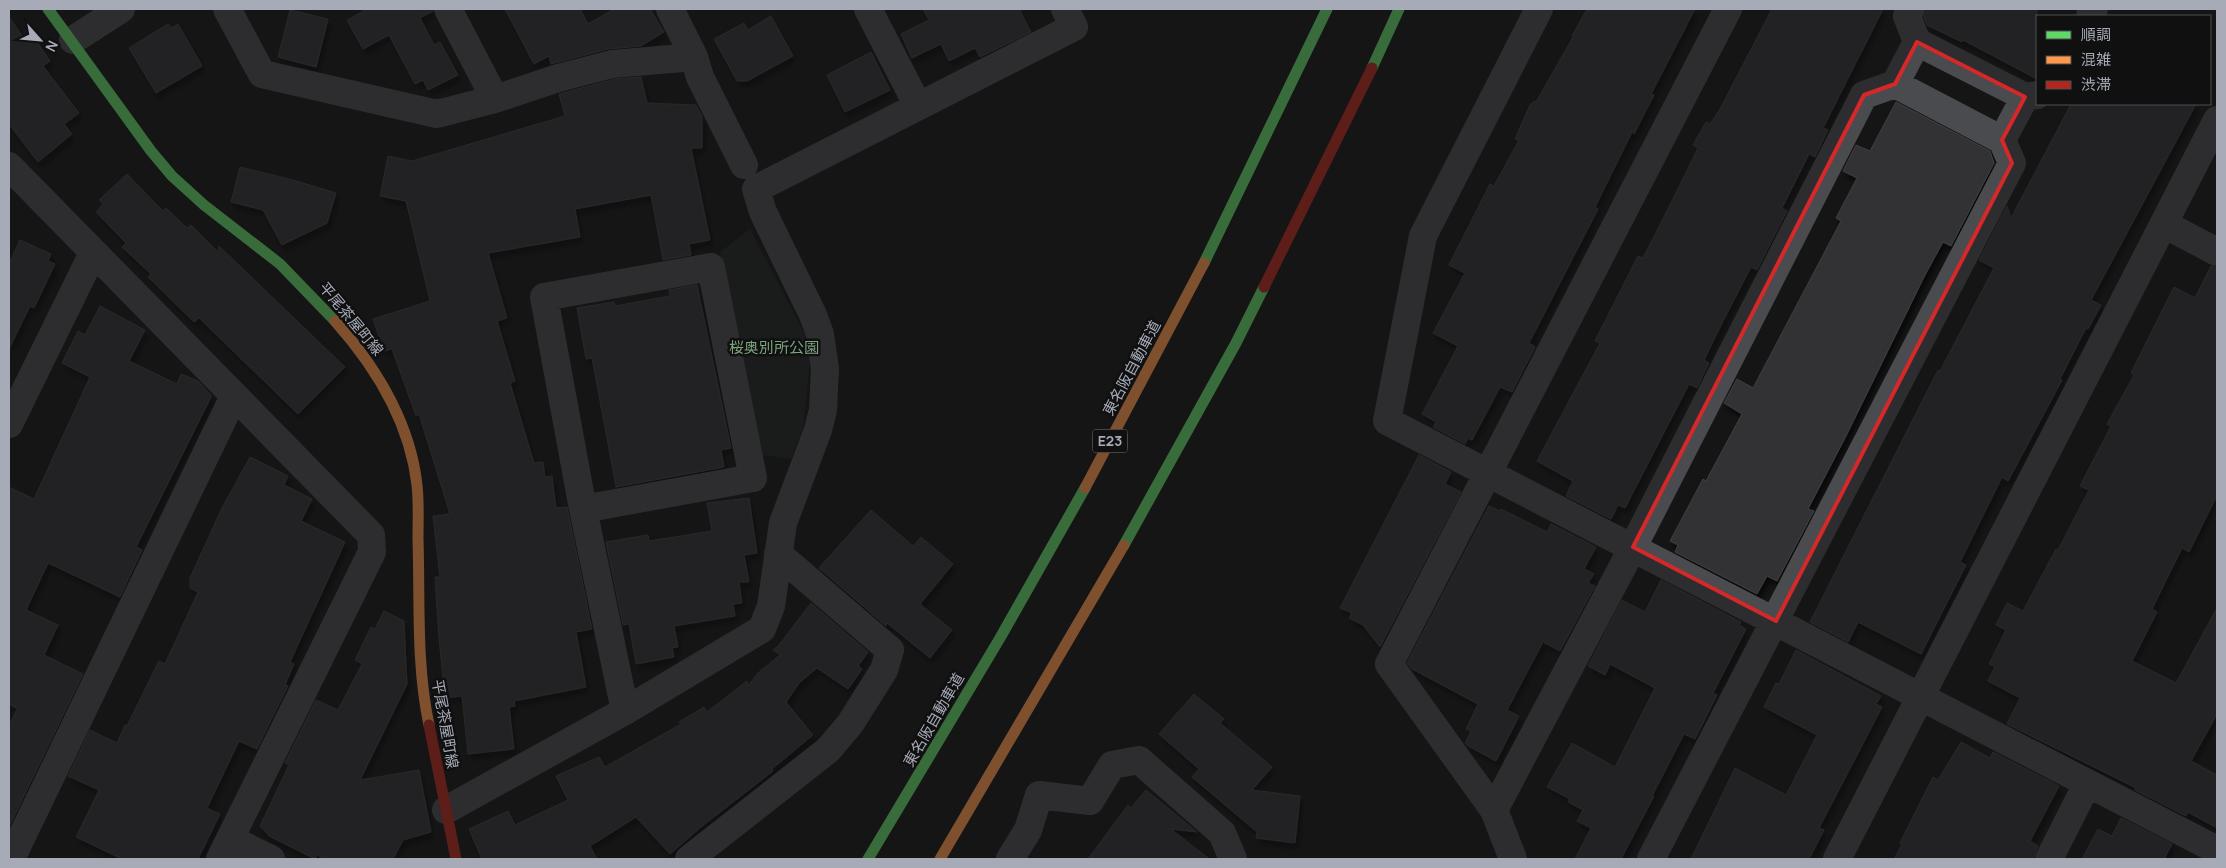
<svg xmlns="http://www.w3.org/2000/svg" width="2226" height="868" font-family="Manrope,'Noto Sans JP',sans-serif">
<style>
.green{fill:#1d251f}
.building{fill:#333335;stroke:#3e3f42;filter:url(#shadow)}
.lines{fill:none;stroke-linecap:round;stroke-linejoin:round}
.street{stroke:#494b4f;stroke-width:28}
.fast{stroke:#63d668;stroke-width:11}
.slow{stroke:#ff974d;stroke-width:11}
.jam{stroke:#b3261e;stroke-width:11}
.marked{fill:none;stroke:#d62828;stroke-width:4;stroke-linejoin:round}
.labels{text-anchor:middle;stroke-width:5;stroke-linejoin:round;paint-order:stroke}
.shield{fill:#101011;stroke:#797c85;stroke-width:1}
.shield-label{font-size:14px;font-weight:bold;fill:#a6abb7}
.street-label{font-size:15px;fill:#a6abb7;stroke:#101011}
.park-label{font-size:15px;fill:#7ca37f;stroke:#101011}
</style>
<defs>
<filter id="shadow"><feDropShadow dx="3" dy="5.5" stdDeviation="2.5" flood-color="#0009"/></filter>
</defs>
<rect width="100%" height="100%" fill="#151516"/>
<path class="green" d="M750 229 805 335 810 360 803 427 791 459 762 455 720 252Z"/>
<path class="building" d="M367 9H432L433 11 420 18 434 45 440 42 458 75 428 90 423 80 415 84 389 35 363 49 347 20Z
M505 9H580L588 24 614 9H650L664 32 641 46 608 49 551 64 549 56 534 64Z
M923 9H1019L1031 32 980 57 975 48 949 61 941 44 912 58 901 34 929 20Z
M1587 9H1695L1651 94 1654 95 1634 134 1632 132 1595 207 1598 209 1529 343 1535 347 1512 392 1500 387 1472 440 1468 438 1465 444 1433 427 1436 422 1422 414 1458 346 1433 333 1465 273 1449 265 1490 184 1494 186 1519 140 1515 139 1530 105 1534 101 1536 102 1573 37 1572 36Z
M1772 9H1883L1823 128 1828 130 1815 157 1809 154 1782 208 1787 211 1757 270 1751 267 1722 323 1704 360 1709 363 1697 388 1689 384 1625 508 1618 505 1611 519 1566 496 1573 481 1537 461 1600 343 1595 341 1638 256 1643 258 1668 209 1698 148 1693 145 1706 122 1710 124 1720 109Z
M1927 9H2037V79L1963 40 1962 42 1927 25 1924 17Z
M290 10 328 19 316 67 278 57Z
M9 16 27 44 35 39 50 61 43 66 79 113 64 124 72 134 38 162 9 124Z
M771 16 793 56 747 81H737L714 39 744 23 748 30Z
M168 24 171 28 178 24 202 66 156 93 129 48Z
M871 52 890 90 845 112 827 75Z
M641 77 647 103 696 105 702 116V148H691L710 240 689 244 691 255 663 260 651 195 575 209 580 237 488 253 507 318 497 321 515 381 510 383 534 463 543 462 545 477 552 476 556 508 567 507 592 629 576 632 586 687 514 701 515 706 509 707 514 749 468 754 462 696 445 698 439 638 435 577H440L433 516 450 514 419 414 416 416 392 349 384 351 373 319 430 301 406 201 380 196 388 156 412 161 565 116 559 94 615 79Z
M1896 102 1990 151 1994 163 1951 246 1943 242 1925 275 1845 438 1808 509 1814 511 1777 581 1767 576 1757 594 1675 552 1678 545 1670 541 1703 479 1706 481 1742 414 1724 403 1737 379 1753 388 1841 221 1836 218 1857 178 1843 171 1856 145 1870 151Z
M2071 104H2196L2091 300 2101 305 2088 329 2086 328 2060 379 2062 380 2008 481 2002 477 1960 562 1966 565 1921 654 1858 622 1848 642 1810 622 1938 370 1940 371 1994 268 1979 260 2007 206 2011 218Z
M240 167 293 180 336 193 327 223 282 245 263 210 231 202Z
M127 174 163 211 166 208 187 228 191 225 218 252 219 246 345 367 298 414 199 318 194 322 148 277 151 274 122 247 126 243 96 212 103 204 99 200Z
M20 240 51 254 48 261 55 264 34 308 30 306 9 349V264Z
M2211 266 2217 268V495L2189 552 2182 548 2152 609 2157 612 2132 661 2176 683 2217 608V714L2191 761 2217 775V828L2188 812 2186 816 2135 790 2136 788 2007 724 2020 698 1988 681 1995 667 1989 664 2006 630 1996 625 2007 603 2023 611 2056 549 2058 550 2089 490 2080 486 2111 426 2107 424 2134 375 2131 373 2174 287 2195 298Z
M697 285 731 448 721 450 724 467 616 487 592 358 586 359 577 308 614 302 615 306 670 296 669 290Z
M100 306 145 330 129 361 177 384 181 374 198 381 211 395V397L136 547 142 550 120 597 48 563 26 610 58 625 44 655 83 674 9 827V726L17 709 9 704V487L34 499 90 377 62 363 78 331 85 335Z
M1419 455 1451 472 1445 484 1461 492 1380 647 1363 625 1349 618 1352 613 1340 608Z
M250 457 288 476 284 485 312 499 301 521 345 542 290 662 294 664 285 685 288 686 257 749 239 741 207 808 220 814 198 859H122L76 837 99 790 68 776 90 730 117 743 125 725 127 726 159 661 165 664 198 592 190 588V578L222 508Z
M749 498 757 553 744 555 749 582H739L742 603 733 604 735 616 674 626 678 647 672 648 674 657 636 664 629 624 623 625 606 542 648 535 649 541 712 531 707 503Z
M1489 506 1500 511 1501 509 1547 532 1551 524 1596 547 1584 569 1594 574 1588 583 1595 586 1560 651 1543 642 1507 710 1519 716 1496 761 1468 746 1465 743 1471 731 1466 729 1478 704 1412 669 1407 663Z
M871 510 913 546 921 537 953 564 920 604 952 630 930 658 887 623 886 626 819 568Z
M1661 580 1741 622 1739 625 1746 629 1713 693 1717 695 1695 739 1684 734 1652 796H1654L1621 859H1575L1591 828 1577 821 1583 810 1568 802 1570 799 1547 787 1572 743 1615 767 1655 688 1610 664 1605 675 1588 666 1622 600 1645 612Z
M811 603 868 652 858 666 862 669 848 689 817 668 799 683 786 702 813 735 772 769 773 771 701 827 670 854 636 817 590 846 597 859H482L469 829 508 811 515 825 568 800 556 776 599 757 605 767 681 724 679 722 704 707 707 712 747 681 748 686 758 673 780 655 773 650 781 644 779 645Z
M384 611 404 621 407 684 360 780 419 770 431 832 403 840 393 859H326L317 855 315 859 269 836 260 826 289 765 285 763 316 700 338 710 362 664 355 660 371 627 375 629Z
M1796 650 1881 696 1876 704 1882 707 1819 828 1824 830 1809 859H1691L1735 768 1786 795 1817 735 1764 707 1776 683 1779 684Z
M1194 694 1224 719 1220 723 1272 767 1252 790 1300 796 1295 843 1256 838 1257 832 1192 777 1199 769 1159 734Z
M1961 742 1990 758 1993 752 2059 786 2030 841 2038 846 2033 859H1894L1902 844 1900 843 1933 777 1938 780Z
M1146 790 1197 832 1171 829 1209 859H1088L1128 805 1131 808Z
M2121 818 2172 844 2164 859H2082L2098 829 2112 836Z"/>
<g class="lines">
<path class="street" d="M227 9 262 74 437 114 495 99
M448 9 495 99 558 78 612 64 694 57 670 9
M868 9 918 106
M1539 9 1423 236 1387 421 2217 850
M1911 9 1907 16 1917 42 2025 97 2037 95
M2090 16 2094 9
M73 40 121 9
M694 57 700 77 744 165
M1895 84 1917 42
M2002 140 2025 97
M9 166 371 535 372 552 220 859
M2164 224 2217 252
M9 424 93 253
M583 509 753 478 711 267 544 297 583 509 625 711
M446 810 625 711 762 629 771 606 783 523 818 430 823 410 825 369 820 334 813 315 763 212 756 189 1074 27 1065 9
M1494 810 1633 547 1864 95 1895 84 2002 140 2012 163 1651 859
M230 839 271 859
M11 859 234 396
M689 859 828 750 850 724 884 670 890 650 778 554
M1010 859 1028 830 1039 795 1090 801 1112 765 1139 760 1222 833 1233 859
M1513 859 1494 810 1389 664 1728 9
M1837 859 2217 120
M2049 859 2087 784"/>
<path class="fast" d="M48 9 151 151 172 176 204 205 280 264 335 321
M1372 68 1399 9
M1204 263 1327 9
M1124 545 1236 343 1264 287
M868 859 1000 638 1085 488"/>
<path class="slow" d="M335 321C376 367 410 423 417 485 419 503 418 521 418 539 420 600 416 664 429 725
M1085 488 1204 263
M940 859 1124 545"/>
<path class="jam" d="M1264 287 1372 68
M429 725 456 859"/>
</g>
<path d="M0 0H2226V868H0ZM1917 42 2025 97 2002 140 2012 163 1776 621 1633 547 1864 95 1895 84Z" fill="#151516" fill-opacity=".55" fill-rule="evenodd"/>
<path class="marked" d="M1917 42 2025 97 2002 140 2012 163 1776 621 1633 547 1864 95 1895 84Z"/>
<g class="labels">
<rect class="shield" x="1092.5" y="429.5" width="35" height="23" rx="4"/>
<g class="shield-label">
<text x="1110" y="446">E23</text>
</g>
<g class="street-label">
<text transform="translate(351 319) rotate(50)" y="5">平尾茶屋町線</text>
<text transform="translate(1132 368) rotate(-62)" y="5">東名阪自動車道</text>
<text transform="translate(934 720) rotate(-60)" y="5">東名阪自動車道</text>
<text transform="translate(445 724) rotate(80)" y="5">平尾茶屋町線</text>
</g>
<g class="park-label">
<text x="774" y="353">桜奥別所公園</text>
</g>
</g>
<rect width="2226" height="868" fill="none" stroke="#a6abb7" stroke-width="20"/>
<rect x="2036" y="15" width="175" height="90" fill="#101011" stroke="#4c4e53"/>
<rect x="2046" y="31" width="25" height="8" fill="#63d668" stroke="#4c4e53"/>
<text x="2081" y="40" font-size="15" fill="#a6abb7">順調</text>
<rect x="2046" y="56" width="25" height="8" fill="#ff974d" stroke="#4c4e53"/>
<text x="2081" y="65" font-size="15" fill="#a6abb7">混雑</text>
<rect x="2046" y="81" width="25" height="8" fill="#b3261e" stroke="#4c4e53"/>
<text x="2081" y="90" font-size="15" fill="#a6abb7">渋滞</text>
<g transform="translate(40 40) rotate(117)" stroke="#101011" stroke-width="4" paint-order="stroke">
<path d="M0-4L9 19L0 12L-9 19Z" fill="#a6abb7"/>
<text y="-8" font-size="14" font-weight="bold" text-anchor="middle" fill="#a6abb7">N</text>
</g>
</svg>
